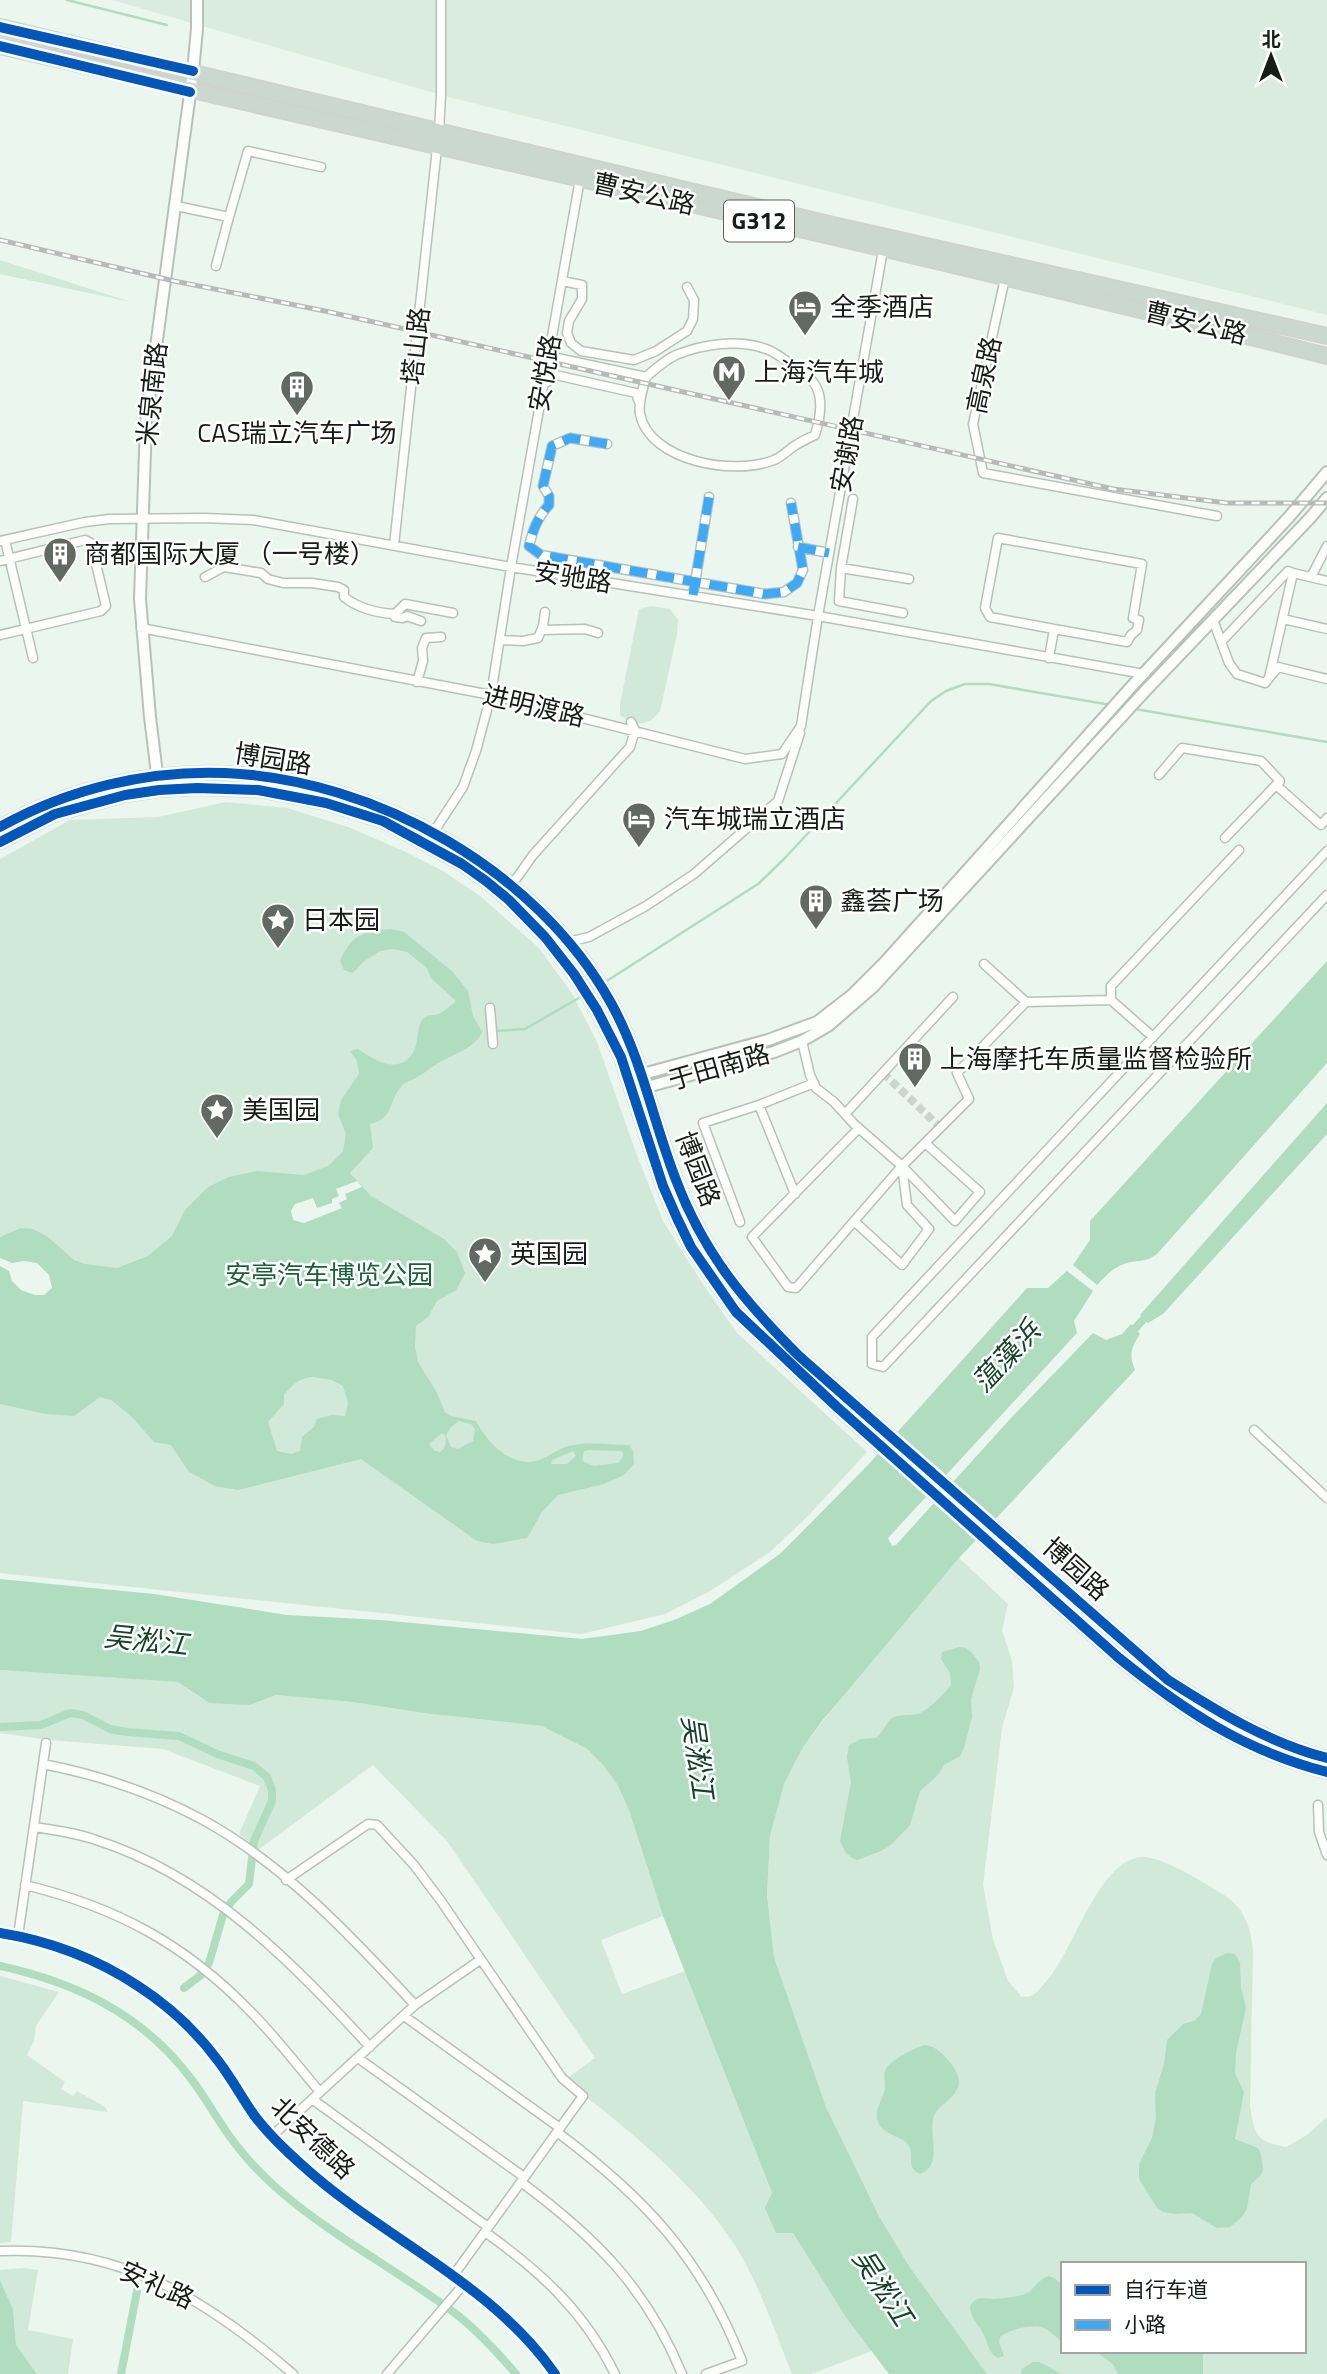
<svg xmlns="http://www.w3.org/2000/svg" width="1327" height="2374" font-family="'Titillium Web','Noto Sans SC',sans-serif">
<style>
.built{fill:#daece0}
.green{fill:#d0e9d9;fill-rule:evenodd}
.water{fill:#b0dcc0;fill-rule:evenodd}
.pier{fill:#ebf6ee}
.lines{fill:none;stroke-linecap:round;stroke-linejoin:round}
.stream{stroke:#b0dcc0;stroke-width:2.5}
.canal{stroke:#b0dcc0;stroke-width:8}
.street-tunnel{stroke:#cbd5ce;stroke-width:8;stroke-dasharray:8 4;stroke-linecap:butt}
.street-casing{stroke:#b8c0ba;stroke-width:11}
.secondary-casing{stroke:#b8c0ba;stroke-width:14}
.primary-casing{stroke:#ced3cf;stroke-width:16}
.highway-casing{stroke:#ced3cf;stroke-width:18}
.street{stroke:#fcfefc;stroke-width:8}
.secondary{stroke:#fcfefc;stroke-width:10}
.primary{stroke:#dee8e2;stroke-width:12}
.highway{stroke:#cbd8d0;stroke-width:14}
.rail-casing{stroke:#b7bab8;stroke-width:5}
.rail{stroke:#fff;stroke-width:2.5;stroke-dasharray:8;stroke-linecap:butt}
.quiet{stroke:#3fa9f5;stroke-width:9;stroke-dasharray:18 9;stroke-linecap:butt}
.cycleway-casing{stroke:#fff;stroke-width:15}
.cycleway{stroke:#0057b8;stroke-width:10}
.labels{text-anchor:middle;stroke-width:5;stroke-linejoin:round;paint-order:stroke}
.shield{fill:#fff;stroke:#5c615d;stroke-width:2}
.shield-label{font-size:24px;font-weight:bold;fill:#161d18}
.street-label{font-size:26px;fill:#161d18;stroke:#fff}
.poi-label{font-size:26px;fill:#161d18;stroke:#fff;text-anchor:start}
.park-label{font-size:26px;fill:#1d5f3c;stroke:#fff}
.water-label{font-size:28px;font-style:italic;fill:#154229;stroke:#fff}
</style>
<rect width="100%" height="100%" fill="#ebf6ee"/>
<path class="built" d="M112 0H1327V315L441 95Z"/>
<path class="green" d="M0 260 131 302 0 274Z
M651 606 670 609 678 620 677 634 660 711C648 727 636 727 620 715V704L639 609Z
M226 802 287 808 348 827 406 852 443 871 480 896 539 948 573 995 597 1042 636 1153 663 1221 704 1286 737 1333 867 1452 807 1517 770 1552 710 1591 665 1614 581 1634 0 1573V859L70 820 158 817Z
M959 1558 1008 1604 1002 1630 1012 1661 1014 1687 1002 1728 983 1885 993 1939 1008 1981 1022 1997C1026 1996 1030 1997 1033 1995 1037 1993 1041 1987 1044 1984 1073 1955 1098 1858 1143 1857 1163 1857 1199 1880 1216 1890 1242 1904 1250 1922 1253 1950L1250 2106C1255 2136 1256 2141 1286 2147L1307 2135 1327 2117V2374H987L909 2266 879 2216 826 2107 774 1957 767 1895 770 1835 784 1784 803 1747 848 1688ZM1063 2264H1304V2351H1063Z
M0 1670 179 1682 202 1699 250 1705 276 1695 353 1702 423 1713 542 1726 562 1734 586 1748 603 1765 617 1784 629 1810 663 1916 601 1940 622 1994 685 1971 772 2194 793 2233 847 2319 872 2351 811 2374H792C775 2332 760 2286 736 2247 693 2180 627 2129 565 2080L595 2058 447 1841 373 1765 258 1850 239 1834 260 1786 163 1749 49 1740 0 1733Z
M0 1976 59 1992 36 2026 34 2041 27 2055 65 2082 61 2089 73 2096 77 2091 105 2107 108 2112 23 2101 11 2242 0 2243Z
M23 2268 38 2270 28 2330 73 2339 68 2374H37L16 2345 13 2309 0 2280V2270Z"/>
<path class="water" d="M391 929 404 932 452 971 468 991 473 1016 482 1032C475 1048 456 1053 442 1061 432 1066 424 1074 414 1079 408 1082 404 1082 400 1088 388 1104 393 1119 370 1124L373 1148 350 1173 371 1196 444 1239 457 1252 465 1273 456 1290 437 1301 428 1317 416 1326 415 1347 418 1362 436 1391 445 1412 451 1416 476 1421C487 1442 512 1470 540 1460 550 1456 559 1448 569 1446 587 1441 610 1445 629 1445L633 1451 634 1464 624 1475 604 1484 558 1495 542 1512 527 1538 493 1544 477 1541 361 1459 238 1490 215 1486 189 1472 171 1445 154 1442 131 1416 111 1400 100 1397 74 1416 46 1414 0 1404V1237L21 1228 33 1229 48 1237 74 1260 85 1264 117 1268 148 1256 172 1236 185 1210 208 1187 229 1177 257 1171 304 1175 328 1166 343 1151 346 1134 338 1114 341 1100 359 1074 357 1061 350 1051 358 1049C375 1061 400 1076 414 1051 419 1041 416 1027 423 1019 428 1014 432 1016 438 1014 444 1012 451 1005 456 1001L431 978 427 968 407 952 393 949 380 951 363 962 353 973 344 970 340 961C353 933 362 932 391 929ZM313 1377 332 1380 343 1386 348 1403 345 1416 332 1415 317 1419 314 1427 302 1437 300 1451 291 1454 277 1451 268 1422 284 1404V1395C293 1384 299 1378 313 1377ZM459 1421 471 1424 475 1429 473 1441 458 1449 451 1447 446 1435 451 1427ZM442 1433 445 1435C447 1441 446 1448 440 1452L435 1451 429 1444ZM588 1450 620 1451 623 1452V1457L618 1463 594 1466 582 1461 584 1451ZM573 1451 576 1456 567 1464H551L552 1460Z
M1327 961V1063L1157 1254C1143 1264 1138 1259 1124 1264 1112 1268 1105 1277 1097 1285L1073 1265 1090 1240V1221Z
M1327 1103V1134L1163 1314 1148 1323 1140 1315Z
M1067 1271 1093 1291 1074 1321 1077 1333 888 1538 892 1546 896 1545 1011 1418 1093 1333 1106 1340 1122 1334 1131 1324 1140 1334C1132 1347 1128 1354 1135 1370L959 1558 822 1721 803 1747 784 1784 770 1836 767 1895 774 1957 826 2107 879 2216 909 2266 987 2374H889L847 2319 793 2233H776L765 2208 772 2193 663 1916 629 1810 617 1784 603 1765 586 1748 542 1726 423 1713 353 1702 276 1695 250 1705 209 1703 178 1682 0 1670V1579L154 1594 287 1615 381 1620 582 1639 641 1631 674 1620 710 1604 781 1553 867 1466 1027 1288H1048Z
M959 1647 966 1648 972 1653 979 1662 980 1669 971 1699 972 1717 964 1748 960 1756 944 1765 938 1775 920 1791 910 1825 892 1844 881 1851 857 1860 852 1858 846 1853 840 1841 851 1782 847 1757 849 1745 861 1739 876 1738C884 1732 886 1721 894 1717 901 1714 909 1716 917 1714 927 1712 945 1693 951 1685L950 1673 941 1659 942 1652Z
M1227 1953 1235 1954 1240 1962 1241 1988 1246 2008 1236 2053 1235 2073 1244 2092 1235 2139 1258 2148 1261 2154 1263 2170 1261 2175 1251 2184 1247 2209 1241 2218 1230 2227 1217 2228 1192 2213 1176 2214 1163 2212 1157 2208 1139 2179V2164L1152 2138 1156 2118 1155 2093 1164 2064 1167 2040 1183 2024 1194 2021 1201 2014 1212 1964 1216 1958Z
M926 2045C936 2047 942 2053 948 2060 978 2094 937 2100 933 2119 929 2135 943 2166 920 2174 905 2167 915 2158 909 2146 904 2136 886 2137 879 2124 873 2113 881 2103 884 2092 887 2085 883 2078 885 2071 888 2061 917 2046 926 2045Z
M1049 2276 1056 2279 1063 2287V2342C1056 2338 1051 2331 1044 2328 1034 2323 1007 2330 1000 2337L999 2342 1004 2356 998 2358C987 2352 989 2343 983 2333 978 2323 970 2319 970 2306 977 2295 983 2299 994 2299 1003 2298 1014 2297 1022 2295 1034 2292 1037 2279 1049 2276Z
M0 2280 13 2309 16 2345 37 2374H0Z
M1095 2351H1203V2374H1118L1113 2364Z
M1033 2362H1040L1061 2374H1021L1022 2369Z"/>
<path class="pier" d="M357 1181 362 1187 345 1194 347 1199 339 1203 342 1208 304 1223 293 1220 291 1211 295 1204 313 1198 317 1208 332 1203V1199L339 1196 336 1189Z
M0 1258 12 1263 24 1261 37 1263 49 1275 52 1288 44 1295H35L21 1290 12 1281 9 1271 0 1266Z"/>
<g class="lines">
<path class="stream" d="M67 0 167 25
M1135 709 1327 742
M602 984 758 884 784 859 931 701 946 691 965 684H989L1111 705
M495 1031 525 1029 584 995"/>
<path class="canal" d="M1129 1335 1151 1311
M0 1727 41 1725 70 1713 83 1715 110 1729 127 1732 179 1736 217 1754 254 1766 267 1777 272 1790V1801L254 1841 249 1884 231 1902 223 1915 209 1963 201 1975 184 1988
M0 1966C77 1983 144 2015 192 2080 208 2101 220 2125 237 2146 250 2163 265 2178 281 2192 335 2238 399 2271 456 2314 478 2331 498 2353 516 2374
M121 2374 137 2291"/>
<path class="street-tunnel" d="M883 1073 941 1128"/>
<g class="street-casing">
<path id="street" d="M439 131 441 95V0
M176 206 229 217 248 151 321 167
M216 266 229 217
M1005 278 973 424 983 473 1217 516
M562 281 582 285V299L569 321 567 333 571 343 581 351 634 360 656 351 687 331 693 319 694 300 687 287
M548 356 646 377C655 369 665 360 676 355 703 344 738 339 766 349 773 351 779 356 785 360 820 379 827 396 815 435 809 438 802 441 796 445 789 449 782 457 774 460 735 476 650 462 640 414 638 402 643 389 646 377
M547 382 551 374 636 393 639 402
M607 444 570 438 552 446 543 486 549 496V505C537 518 533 530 529 546L541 555 765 594 784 592 797 583 803 570 791 503
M853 499 841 568 909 579
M5 540 33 658
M0 541 85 522 109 519 204 518 253 520 511 567 818 616 1144 674
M394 545 437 148
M798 547 829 553
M0 561 85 540 91 543 106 606 101 611 0 635
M841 568 839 601 903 613
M1293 573 1327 581
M205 577 224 567 261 573 268 579 283 583H312L338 587 344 590V597C358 608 378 613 395 614L405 604 453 613
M1311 577 1327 546
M693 595 709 497
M395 614V617L403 618 407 616 421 621
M1283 619 1327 629
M1213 620 1229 663 1237 674 1265 683 1278 667 1327 679
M141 628 491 695 745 759 782 754 801 726 818 616 883 250
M542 630 585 629 598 633
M501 640 523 641 538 638 543 626 545 612
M1221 642 1288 571 1293 573 1269 678
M1049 658 1054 629 990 617 985 608 998 538 1142 564 1133 618 1139 620 1137 630 1131 635 1127 642 1054 629
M417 682 423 661 422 648 426 638 441 637
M1159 775 1182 748 1261 761 1280 781 1225 838
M1276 785 1321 825 1327 818
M433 833 463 787 476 751 491 695 511 567 580 179
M1327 851 872 1337V1364L883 1367 1327 895
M511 886 533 855 630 747 635 730 631 722
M568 942 589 937 646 906 694 874 778 801 800 733
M984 964 1026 1002 1111 1000 1153 1037
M1111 1000V986L1239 850
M490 1008 493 1044
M802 1041 810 1075 816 1088 834 1102 854 1124 902 1166 969 1099 957 1073 1026 1002
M845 1114 953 997
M859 1128 752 1237 788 1287 796 1288 902 1166
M902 1166 955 1221 980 1192 925 1143
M795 1194 759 1105 814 1083
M854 1221 902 1265 929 1229 907 1205 902 1166
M740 1222 703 1123 759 1105
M1254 1430 1327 1498
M43 1764C99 1775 153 1793 203 1820 285 1865 352 1937 415 2005
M1318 1805 1319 1832 1327 1855
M34 1827C55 1830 76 1833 96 1840 209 1876 292 1962 370 2047
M286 1880 368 1824 377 1825 414 1865 441 1901 562 2078 583 2096 453 2276
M25 1885C116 1907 185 1944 250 2011 275 2036 297 2065 320 2092
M18 1936 46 1743
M404 2016 560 2128
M358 2058 524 2177
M312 2099 488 2227
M557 2132C644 2197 702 2258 742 2361L706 2374
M272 2136 415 2005 480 1960
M521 2182C595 2237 646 2287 682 2374
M485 2232C541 2272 584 2311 615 2374
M0 2251C120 2246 205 2298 293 2374
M387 2374 464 2284"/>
</g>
<g class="secondary-casing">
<path id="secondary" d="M159 790 150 717 140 599 146 422 193 71 197 29V0
M636 1080 643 1074 768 1040 817 1022 852 995 885 962 1132 686 1289 517 1327 472
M640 1086 647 1087 774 1052 802 1041 828 1026 873 987 1147 689 1311 517 1327 498
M0 1933C49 1941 97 1959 138 1986 169 2006 197 2032 219 2062 232 2079 242 2098 254 2115 268 2134 285 2150 302 2165 383 2239 491 2282 555 2374"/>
</g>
<g class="primary-casing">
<path id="primary" d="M0 827C68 789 147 770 225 773 375 779 537 870 611 1003 642 1059 653 1121 676 1180 704 1254 744 1301 799 1356L1168 1680C1218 1712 1269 1743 1327 1758
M0 842 55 814 125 795 159 790 197 788 258 790 326 803 383 821 462 864 486 881 509 900 545 937 574 974 597 1010 621 1057 663 1186 677 1218 691 1247 736 1312 837 1407 1119 1658C1186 1712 1243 1750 1327 1772"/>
</g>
<g class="highway-casing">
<path id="highway" d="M0 27 833 225 1327 336
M0 46C193 92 387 135 581 179 830 235 1079 294 1327 356"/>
</g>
<use href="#street" class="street"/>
<use href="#secondary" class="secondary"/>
<use href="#primary" class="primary"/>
<use href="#highway" class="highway"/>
<g class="rail-casing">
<path id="rail" d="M0 240 174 281 325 311 1113 489 1227 503H1327"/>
</g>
<use href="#rail" class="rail"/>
<path class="quiet" d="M607 444 570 438 552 446 543 486 549 496V505C537 518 533 530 529 546L541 555 765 594 784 592 797 583 803 570 791 503
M798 547 829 553
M693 595 709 497"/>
<g class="cycleway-casing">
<path id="cycleway" d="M0 27 193 71
M0 46 190 92
M0 827C68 789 147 770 225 773 375 779 537 870 611 1003 642 1059 653 1121 676 1180 704 1254 744 1301 799 1356L1168 1680C1218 1712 1269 1743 1327 1758
M0 842 55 814 125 795 159 790 197 788 258 790 326 803 383 821 462 864 486 881 509 900 545 937 574 974 597 1010 621 1057 663 1186 677 1218 691 1247 736 1312 837 1407 1119 1658C1186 1712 1243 1750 1327 1772
M0 1933C49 1941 97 1959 138 1986 169 2006 197 2032 219 2062 232 2079 242 2098 254 2115 268 2134 285 2150 302 2165 383 2239 491 2282 555 2374"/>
</g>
<use href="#cycleway" class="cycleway"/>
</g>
<defs>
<g id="hotel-pin" transform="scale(1.75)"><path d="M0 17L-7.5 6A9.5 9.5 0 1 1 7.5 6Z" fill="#616963" stroke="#fff"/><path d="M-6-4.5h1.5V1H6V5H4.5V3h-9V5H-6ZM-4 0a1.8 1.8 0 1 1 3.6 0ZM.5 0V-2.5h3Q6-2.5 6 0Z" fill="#fff"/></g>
<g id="metro-pin" transform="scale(1.75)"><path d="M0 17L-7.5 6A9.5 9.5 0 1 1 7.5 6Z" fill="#616963" stroke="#fff"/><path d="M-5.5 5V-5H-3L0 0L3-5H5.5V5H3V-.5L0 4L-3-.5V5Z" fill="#fff"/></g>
<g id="building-pin" transform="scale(1.75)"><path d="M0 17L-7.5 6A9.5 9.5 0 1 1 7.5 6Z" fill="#616963" stroke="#fff"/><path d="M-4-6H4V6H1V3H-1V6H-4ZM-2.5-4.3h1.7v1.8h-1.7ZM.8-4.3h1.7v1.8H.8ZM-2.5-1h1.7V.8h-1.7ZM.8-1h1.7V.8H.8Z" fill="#fff"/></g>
<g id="sight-pin" transform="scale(1.75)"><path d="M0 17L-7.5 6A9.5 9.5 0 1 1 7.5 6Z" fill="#616963" stroke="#fff"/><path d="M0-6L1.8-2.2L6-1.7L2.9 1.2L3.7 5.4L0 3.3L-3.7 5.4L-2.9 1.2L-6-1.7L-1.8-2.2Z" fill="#fff"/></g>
</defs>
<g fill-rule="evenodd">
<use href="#hotel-pin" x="805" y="307"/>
<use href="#metro-pin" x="729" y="372"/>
<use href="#building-pin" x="297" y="387"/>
<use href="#building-pin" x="60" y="554"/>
<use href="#hotel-pin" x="639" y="819"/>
<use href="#building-pin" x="816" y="901"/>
<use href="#sight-pin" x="278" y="920"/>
<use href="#building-pin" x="915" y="1059"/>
<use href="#sight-pin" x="217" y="1110"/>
<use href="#sight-pin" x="485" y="1254"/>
</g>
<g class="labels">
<rect class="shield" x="724" y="200.5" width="70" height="41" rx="5"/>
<g class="shield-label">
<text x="759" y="229">G312</text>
</g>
<g class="street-label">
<text transform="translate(644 194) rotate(13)" y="9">曹安公路</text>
<text transform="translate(1196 323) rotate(14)" y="9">曹安公路</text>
<text transform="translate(416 346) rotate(-84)" y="9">塔山路</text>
<text transform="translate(545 373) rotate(-80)" y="9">安悦路</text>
<text transform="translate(984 375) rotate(-78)" y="9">高泉路</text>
<text transform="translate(152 394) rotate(-84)" y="9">米泉南路</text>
<text transform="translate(847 454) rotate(-80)" y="9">安谢路</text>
<text transform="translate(573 577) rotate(9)" y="9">安驰路</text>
<text transform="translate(534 706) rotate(13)" y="9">进明渡路</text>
<text transform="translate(273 759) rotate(9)" y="9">博园路</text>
<text transform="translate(719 1067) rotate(-16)" y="9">于田南路</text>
<text transform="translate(698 1169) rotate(69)" y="9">博园路</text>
<text transform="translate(1076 1569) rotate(42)" y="9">博园路</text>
<text transform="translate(313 2138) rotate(44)" y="9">北安德路</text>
<text transform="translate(157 2285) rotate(24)" y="9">安礼路</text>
</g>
<g class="poi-label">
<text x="830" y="316">全季酒店</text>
<text x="754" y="381">上海汽车城</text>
<text x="297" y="442" text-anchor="middle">CAS瑞立汽车广场</text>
<text x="84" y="563">商都国际大厦 （一号楼）</text>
<text x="664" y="828">汽车城瑞立酒店</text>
<text x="840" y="910">鑫荟广场</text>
<text x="302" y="929">日本园</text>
<text x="940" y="1068">上海摩托车质量监督检验所</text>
<text x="242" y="1119">美国园</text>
<text x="510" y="1263">英国园</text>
</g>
<g class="park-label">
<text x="329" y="1284">安亭汽车博览公园</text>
</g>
<g class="water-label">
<text transform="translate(1006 1356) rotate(-47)" y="10">蕰藻浜</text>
<text transform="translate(146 1640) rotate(6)" y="10">吴淞江</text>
<text transform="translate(698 1757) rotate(82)" y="10">吴淞江</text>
<text transform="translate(883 2287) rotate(57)" y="10">吴淞江</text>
</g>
</g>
<rect x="1061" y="2262" width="245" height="91" fill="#ffffff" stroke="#a2a5a3" stroke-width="2"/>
<rect x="1075" y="2285" width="35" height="10" fill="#0057b8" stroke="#a2a5a3" stroke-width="2"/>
<text x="1124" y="2297" font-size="21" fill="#161d18">自行车道</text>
<rect x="1075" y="2320" width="35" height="10" fill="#3fa9f5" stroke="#a2a5a3" stroke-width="2"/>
<text x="1124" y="2332" font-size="21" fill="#161d18">小路</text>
<g transform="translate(1271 56)" stroke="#ffffff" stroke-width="5" paint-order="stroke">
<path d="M0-5L12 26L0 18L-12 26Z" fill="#161d18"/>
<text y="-10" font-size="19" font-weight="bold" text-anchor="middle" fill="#161d18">北</text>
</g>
</svg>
